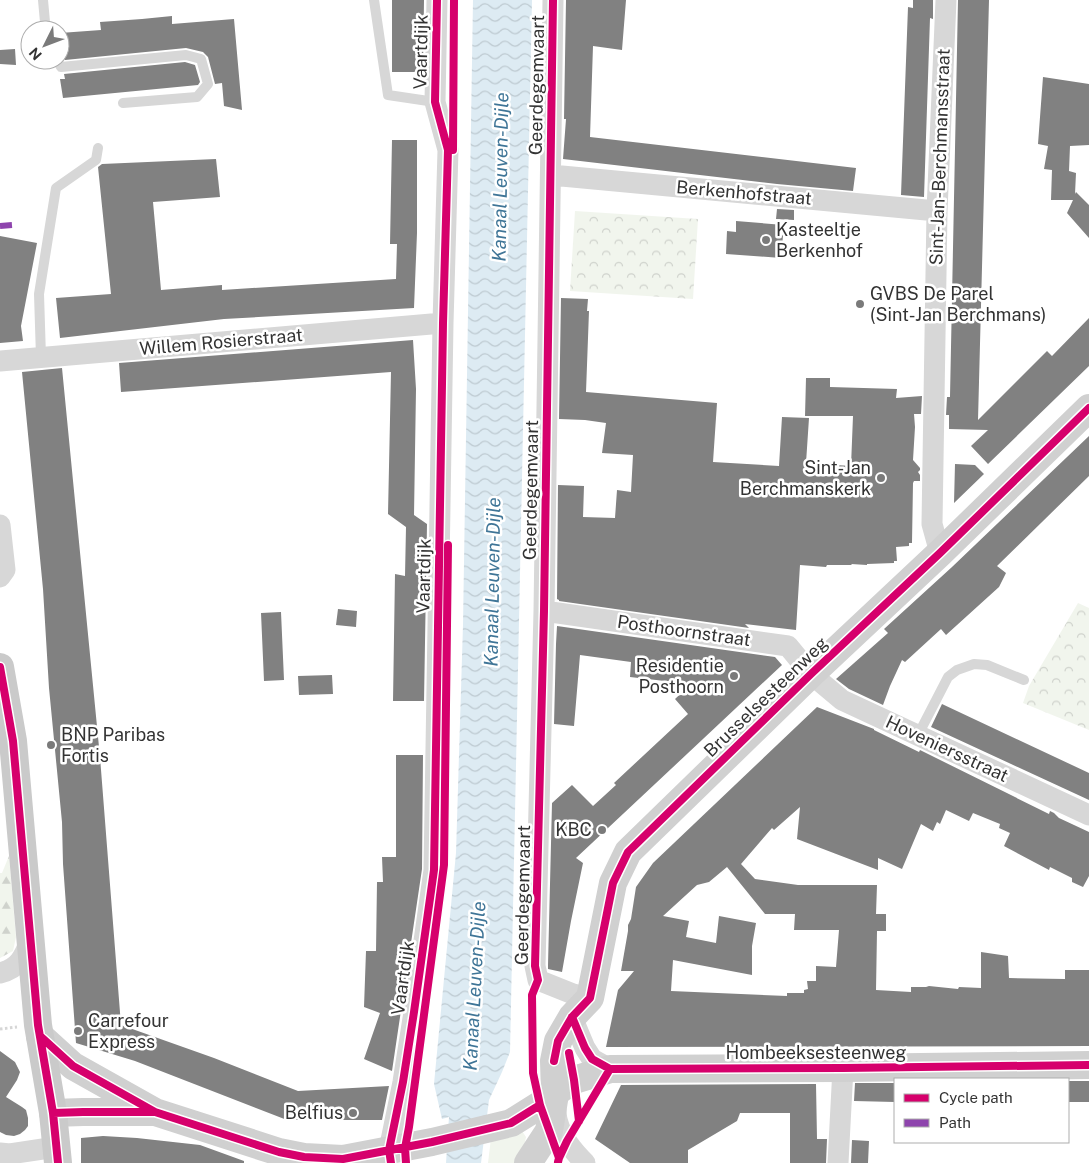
<svg xmlns="http://www.w3.org/2000/svg" width="1089" height="1163" font-family="'Public Sans',sans-serif">
<style>
.green{fill:#f1f5ed}
.forest{fill:url(#forest-firs)}
.park{fill:url(#park-crowns)}
.water{fill:url(#water-waves)}
.building{fill:#818181;fill-rule:evenodd}
.lines{fill:none;stroke-linecap:round;stroke-linejoin:round}
.path{stroke:#d6d6d6;stroke-width:3;stroke-dasharray:2.5 2.5;stroke-linecap:butt}
.lane{stroke:#d7d7d7;stroke-width:10}
.street{stroke:#d7d7d7;stroke-width:21}
.secondary{stroke:#d0d0d0;stroke-width:28}
.primary{stroke:#cacaca;stroke-width:28}
.quiet{stroke:#8e44ad;stroke-width:6;stroke-dasharray:12 6;stroke-linecap:butt}
.cycleway-casing{stroke:#fff;stroke-width:11}
.cycleway{stroke:#d6006c;stroke-width:8}
.poi-dot{fill:#7a7a7a;stroke:#fff;stroke-width:2}
.labels{text-anchor:middle;stroke-width:5;stroke-linejoin:round;paint-order:stroke}
.street-label{font-size:18px;fill:#333;stroke:#fff}
.poi-label{font-size:18px;fill:#333;stroke:#fff;text-anchor:start}
.water-label{font-size:19px;font-style:italic;fill:#3f7597;stroke:#fff}
</style>
<defs>
<pattern id="forest-firs" width="22" height="20" patternUnits="userSpaceOnUse" patternTransform="scale(1.25)"><rect width="22" height="20" fill="#f1f5ed"/><path d="M5 1l3.5 6h-7zM16 11l3.5 6h-7z" fill="#cfd2cc"/></pattern>
<pattern id="park-crowns" width="20" height="18" patternUnits="userSpaceOnUse" patternTransform="scale(1.25)"><rect width="20" height="18" fill="#f1f5ed"/><path d="M2 6a3 3 0 1 1 6 0M12 15a3 3 0 1 1 6 0" fill="none" stroke="#cfd2cc"/></pattern>
<pattern id="water-waves" width="16" height="10" patternUnits="userSpaceOnUse" patternTransform="scale(1.25)"><rect width="16" height="10" fill="#ddebf3"/><path d="M0 5q4-4 8 0t8 0" fill="none" stroke="#becad1"/></pattern>
</defs>
<rect width="100%" height="100%" fill="#fff"/>
<path class="green" d="M520 1128 526 1137 523 1151 518 1163H488L491 1138Z"/>
<path class="forest" d="M9 856 16 937 13 951 0 958V873H2Z"/>
<path class="park" d="M575 211 698 219 693 299 570 291Z
M1078 603 1089 608V730L1023 703 1029 686Z"/>
<path class="water" d="M473 0H532L510 1052 502 1072 489 1100 481 1163H446L449 1117 442 1119 434 1084 456 853 463 625Z"/>
<path class="building" d="M392 0H424L423 72H392Z
M566 0H626L622 50 593 46 590 137 856 168 853 191 777 184 563 159 566 119H564Z
M913 0H933V19L930 18 924 197 901 195 908 7 913 8Z
M958 0H989L978 420 1047 351 1052 356 1089 318V366L988 464 971 446 988 430 949 429V415H946L947 397H950Z
M172 16V24L234 19 242 110 224 106 222 83 215 84 208 57 203 52 186 48 65 60 62 56 60 33 101 30 100 22 142 19Z
M15 49 16 65 0 64V50Z
M185 62 195 65 200 82 198 85 63 98 60 79H65L64 74Z
M1043 77 1089 84V145L1070 146 1069 171 1076 173 1075 194 1076 192 1089 205V238L1067 213 1073 200H1051L1052 170 1044 169 1048 146 1038 144Z
M392 140H417V233L414 308 224 319 60 338 56 298 111 294 98 167 102 164 216 159 220 197 153 202 161 290 222 285V290L396 279 397 244H390Z
M777 209 794 210V220L776 219Z
M736 221 784 225 781 258 726 254 727 231 736 232Z
M0 236 37 243 21 326 23 341 0 343Z
M561 298 588 299 587 311H589L586 392 717 403 713 462 779 466 782 417 809 418 806 463 851 466 853 416H805L806 378H830V387L897 389 896 398 922 396 921 414H914L915 427 913 460 920 468V470L918 472 920 475V481H914L913 483 912 543H909V546L896 547 897 561H894V563L867 564V565L851 564 852 565H827L826 567 800 565 796 630 745 624 749 628 559 601V600L557 599 558 485 584 486 583 517 615 518 617 490 631 492 633 455 602 453 606 423 585 420 559 419Z
M413 340 416 389 414 515 427 524 424 701H393L395 574 405 576 406 527 388 514 391 372 121 392 119 363Z
M62 368 100 757 121 1025 214 1058 298 1091 389 1086 382 1120H287L135 1061 76 1043 63 864 62 822 49 688 43 589 22 372Z
M1089 436V476L997 566 1006 573 999 587 946 635 941 629 905 662 902 660 890 686 883 705 849 689 836 679 888 633 884 629 952 567Z
M955 464 975 465 984 474 954 503Z
M338 609 357 611 356 627 336 625Z
M281 612 284 680 264 681 261 613Z
M557 626 775 657 782 665 576 858 583 863 571 921 562 972 548 969V965L552 803 572 785 593 806 616 785 614 783 688 714 675 699 691 684 630 677 631 662 580 655 574 726 554 724 556 644Z
M332 675 333 694 299 695 298 676Z
M942 704 1089 773V800L931 727Z
M817 707 874 729V730L919 752 920 750 1049 814 1050 811 1054 813 1059 818 1089 832V876L1083 887 1072 882V878L1050 867 1049 870 1004 846 1010 833 999 828 1000 824 973 813 969 821 946 810 940 824 937 822 933 831 921 824 902 869 878 858V870L797 839 800 807 774 830 772 828 741 864 755 879 798 885H877L876 914H886V931H877L876 990 911 992V987H926L929 986 958 989 959 987 981 988V952L1008 956 1009 978 1065 979V970H1089V1046L606 1047 618 990 634 971H621L628 931V925L631 919 636 887 653 863ZM727 867 765 914H795L794 930H839L836 967 816 966V981H807L808 989 804 990V993H787V996L671 991 673 960 752 975V946L756 923 719 916 716 943 686 937 689 921 663 916 697 885 709 882Z
M396 755H423L422 869 392 1071 364 1059 380 1013 364 1007 366 951H376L377 882H383L382 857H396Z
M0 1051 15 1062 20 1072 17 1080 6 1097 22 1107 26 1110 28 1118V1126L25 1130 20 1134 14 1136 6 1135 0 1132Z
M1068 1081H1089V1102H1068Z
M855 1083H895V1102L854 1101Z
M816 1084 817 1139H827L826 1163H790V1113H740L737 1121 688 1150V1163H630L595 1139 621 1085Z
M103 1136 137 1138 200 1145 244 1161V1163H81V1138Z
M852 1140 869 1141 868 1163H851Z"/>
<g class="lines">
<path class="path" d="M0 1029 17 1027"/>
<path class="lane" d="M43 0 45 22 47 30
M374 0 388 95 435 102
M57 60 61 67 186 55 201 59 208 84 197 97 123 103
M41 357 39 294 56 188 96 160 98 148
M918 735 948 677 957 670 974 664 987 665 1024 680"/>
<path class="street" d="M553 0 544 611 535 966 538 980 573 994 590 998
M551 175 937 211
M0 361 443 323
M0 525 5 570 0 577
M940 553 932 524 937 211 946 0
M544 611 788 646 811 674 842 700 1089 815
M0 973C20 968 24 956 31 939
M572 1017 585 1048 592 1059 610 1069
M556 1106C556 1112 556 1118 558 1123 562 1138 574 1152 585 1163
M389 1150 403 1082 414 1012 434 870 443 323 448 150 435 102 437 0
M0 1153 10 1154 56 1147
M838 1163 843 1068"/>
<path class="secondary" d="M40 1036 73 1066 155 1112 279 1152 304 1157 343 1159 432 1142 511 1123 540 1105 567 1084 574 1080 610 1069 843 1068 1089 1065
M53 1113 83 1112H154
M528 1163 549 1131 555 1094 554 1061 558 1041 572 1017 590 998 613 883 628 852 811 674 940 553 1089 408"/>
<path class="primary" d="M0 667 13 741 38 1025 53 1113 58 1163"/>
<path class="quiet" d="M0 226 13 225"/>
<g class="cycleway-casing">
<path id="cycleway" d="M553 0 544 611 535 966 538 980 532 995 533 1073 540 1105 559 1158
M453 150 454 0
M0 667 13 741 38 1025 53 1113 58 1163
M572 1017 585 1048 592 1059 610 1069 843 1068 1089 1065
M40 1036 73 1066 155 1112 279 1152 304 1157 343 1159 432 1142 511 1123 540 1105
M569 1053 574 1080 579 1121
M554 1061 558 1041 572 1017 590 998 613 883 628 852 811 674 940 553 1089 408
M53 1113 83 1112H153
M558 1162 559 1158 567 1141 610 1069
M391 1163 389 1150 403 1082 414 1012 434 870 443 323 448 150 435 102 437 0
M406 1163 405 1148 409 1127 444 865 448 545"/>
</g>
<use href="#cycleway" class="cycleway"/>
</g>
<g class="poi-dot">
<circle cx="766" cy="240" r="5"/>
<circle cx="860" cy="304" r="5"/>
<circle cx="881" cy="478" r="5"/>
<circle cx="734" cy="676" r="5"/>
<circle cx="51" cy="745" r="5"/>
<circle cx="602" cy="830" r="5"/>
<circle cx="78" cy="1031" r="5"/>
<circle cx="353" cy="1113" r="5"/>
</g>
<g class="labels">
<g class="street-label">
<text transform="translate(421 52) rotate(-89)" y="6">Vaartdijk</text>
<text transform="translate(537 85) rotate(-89)" y="6">Geerdegemvaart</text>
<text transform="translate(940 157) rotate(-88)" y="6">Sint-Jan-Berchmansstraat</text>
<text transform="translate(744 193) rotate(5)" y="6">Berkenhofstraat</text>
<text transform="translate(221 342) rotate(-5)" y="6">Willem Rosierstraat</text>
<text transform="translate(531 490) rotate(-89)" y="6">Geerdegemvaart</text>
<text transform="translate(424 576) rotate(-89)" y="6">Vaartdijk</text>
<text transform="translate(684 631) rotate(8)" y="6">Posthoornstraat</text>
<text transform="translate(766 697) rotate(-44)" y="6">Brusselsesteenweg</text>
<text transform="translate(947 749) rotate(25)" y="6">Hoveniersstraat</text>
<text transform="translate(523 895) rotate(-89)" y="6">Geerdegemvaart</text>
<text transform="translate(403 978) rotate(-82)" y="6">Vaartdijk</text>
<text x="816" y="1059">Hombeeksesteenweg</text>
</g>
<g class="poi-label">
<text x="776" y="236">Kasteeltje<tspan x="776" dy="21">Berkenhof</tspan></text>
<text x="870" y="300">GVBS De Parel<tspan x="870" dy="21">(Sint-Jan Berchmans)</tspan></text>
<text x="871" y="474" text-anchor="end">Sint-Jan<tspan x="871" dy="21">Berchmanskerk</tspan></text>
<text x="724" y="672" text-anchor="end">Residentie<tspan x="724" dy="21">Posthoorn</tspan></text>
<text x="61" y="741">BNP Paribas<tspan x="61" dy="21">Fortis</tspan></text>
<text x="592" y="836" text-anchor="end">KBC</text>
<text x="88" y="1027">Carrefour<tspan x="88" dy="21">Express</tspan></text>
<text x="343" y="1119" text-anchor="end">Belfius</text>
</g>
<g class="water-label">
<text transform="translate(500 177) rotate(-89)" y="7">Kanaal Leuven-Dijle</text>
<text transform="translate(492 582) rotate(-89)" y="7">Kanaal Leuven-Dijle</text>
<text transform="translate(474 986) rotate(-87)" y="7">Kanaal Leuven-Dijle</text>
</g>
</g>
<rect x="894" y="1078" width="175" height="65" fill="#ffffff" stroke="#adadad"/>
<rect x="904" y="1094" width="25" height="8" fill="#d6006c" stroke="#adadad"/>
<text x="939" y="1103" font-size="15" fill="#333333">Cycle path</text>
<rect x="904" y="1119" width="25" height="8" fill="#8e44ad" stroke="#adadad"/>
<text x="939" y="1128" font-size="15" fill="#333333">Path</text>
<g transform="translate(45 45) rotate(228)"><circle r="24" fill="#ffffff" stroke="#adadad"/>
<path d="M0-4L9 19L0 12L-9 19Z" fill="#7a7a7a"/>
<text y="-8" font-size="14" font-weight="bold" text-anchor="middle" fill="#333333">N</text>
</g>
</svg>
